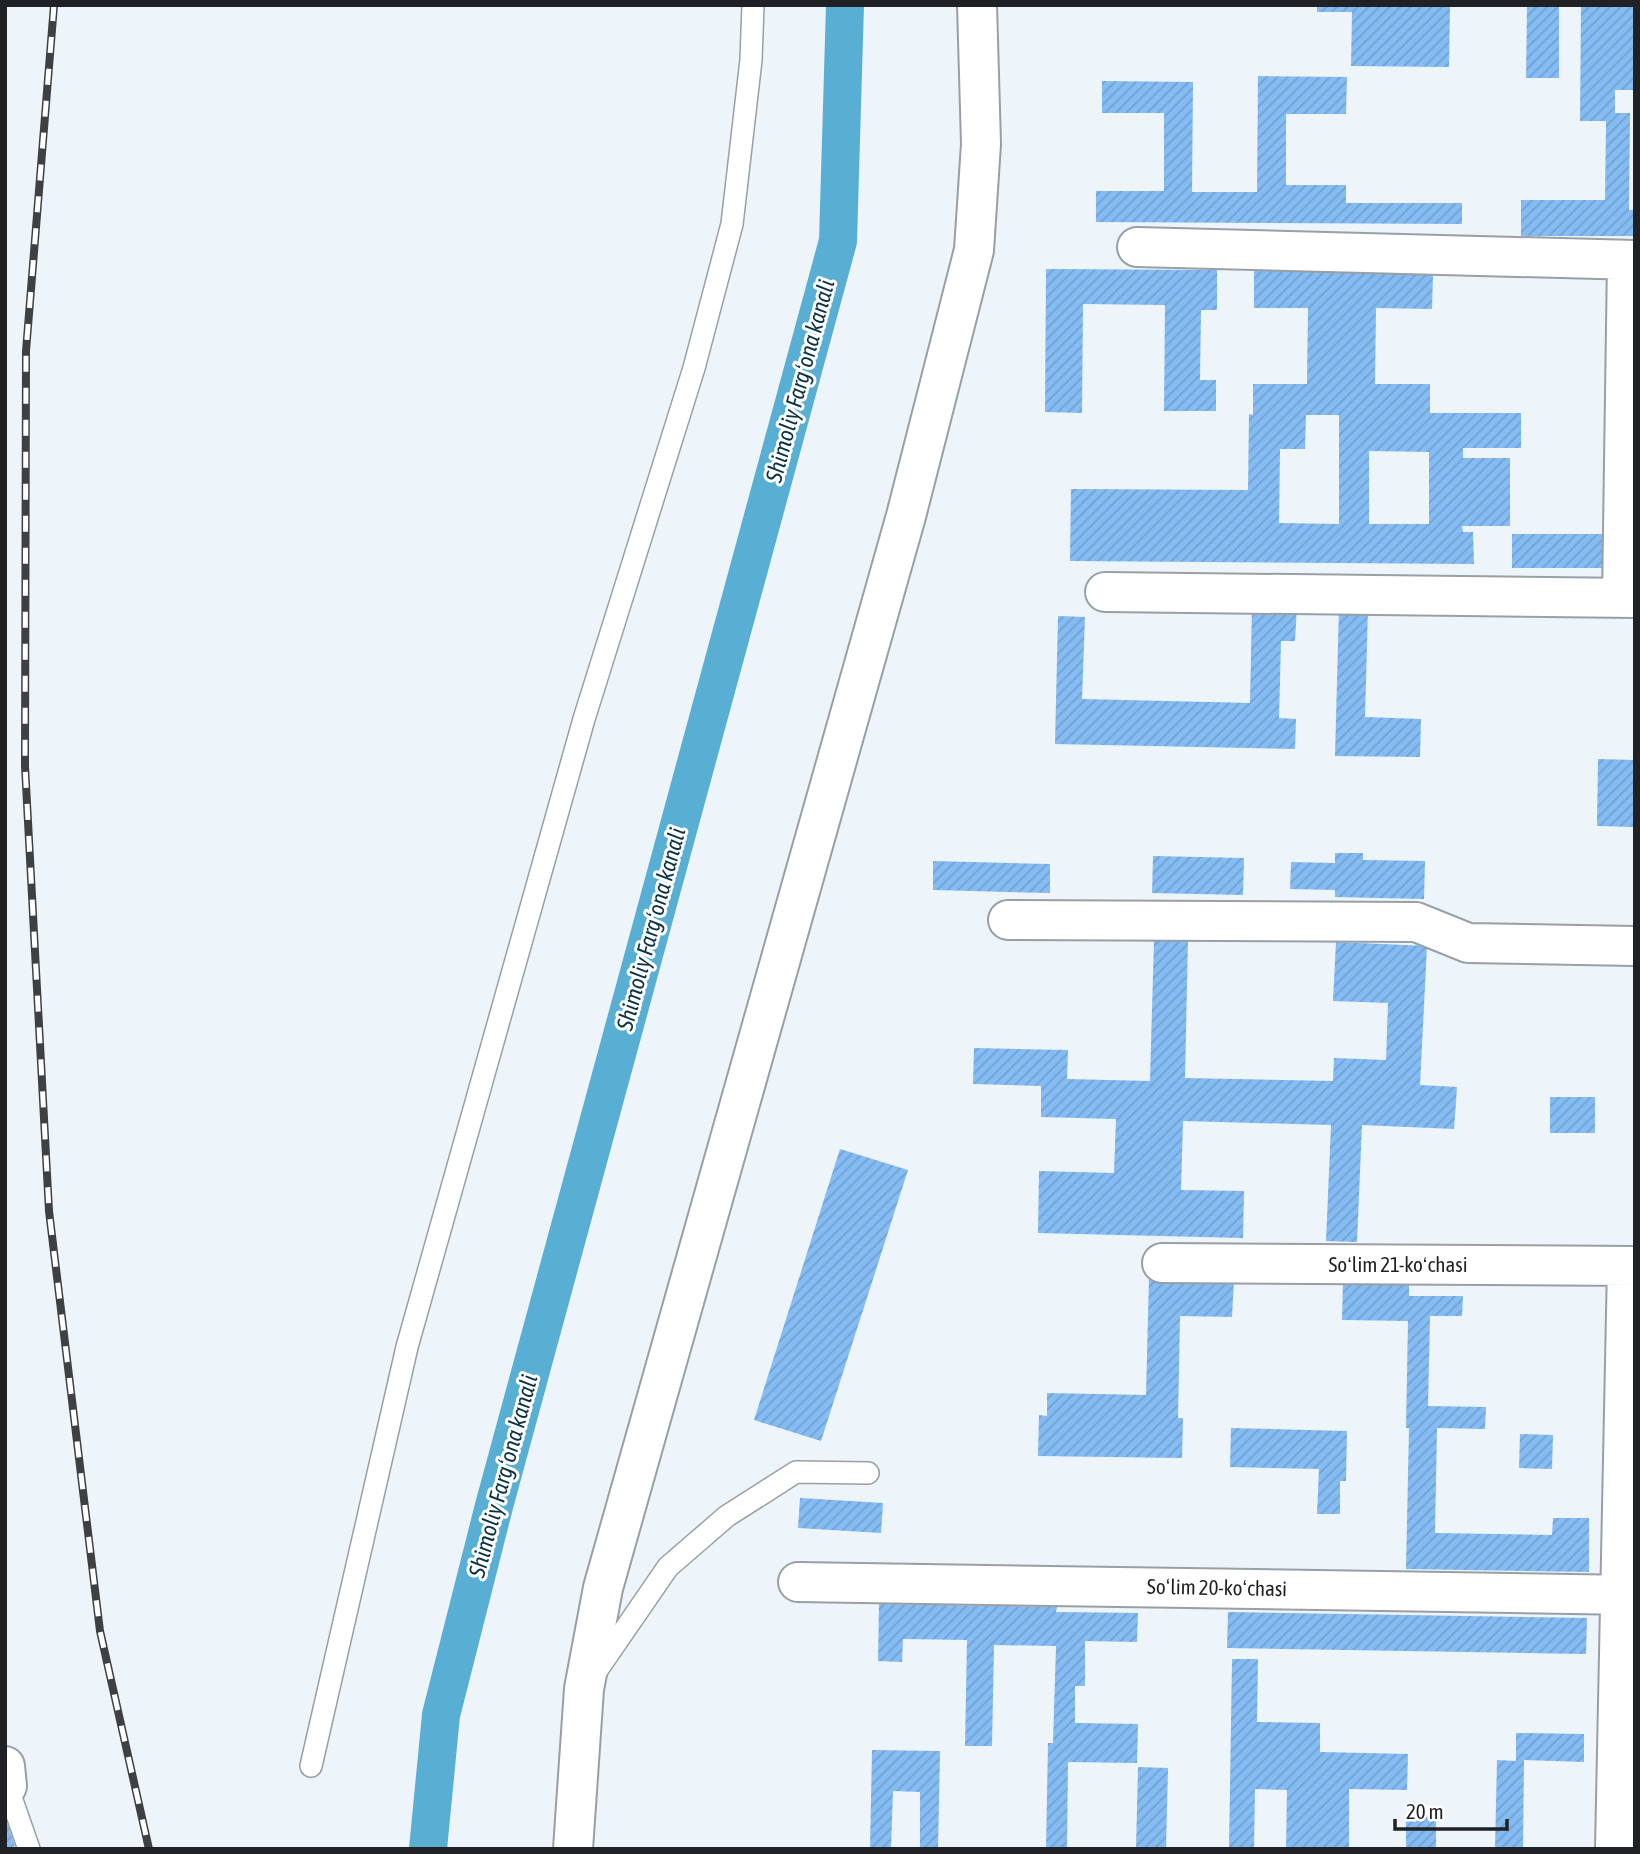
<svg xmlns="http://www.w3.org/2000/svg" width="1640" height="1854" font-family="'Asap Condensed',sans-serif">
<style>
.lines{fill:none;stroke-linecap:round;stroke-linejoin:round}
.canal{stroke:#59aed4;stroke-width:38}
.building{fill:url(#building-hatch);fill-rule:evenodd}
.lane-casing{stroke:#9a9fa5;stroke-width:24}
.street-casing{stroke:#9a9fa5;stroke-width:42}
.lane{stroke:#fff;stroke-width:21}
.street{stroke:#fff;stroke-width:38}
.rail-casing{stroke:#3e4144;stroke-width:8}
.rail{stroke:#fff;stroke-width:5;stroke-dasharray:16;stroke-linecap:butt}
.labels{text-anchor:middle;stroke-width:6;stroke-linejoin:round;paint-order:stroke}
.street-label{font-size:21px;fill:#1f2124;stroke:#fff}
.water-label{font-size:23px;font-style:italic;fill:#0a3242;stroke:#fff}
</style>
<defs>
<pattern id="building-hatch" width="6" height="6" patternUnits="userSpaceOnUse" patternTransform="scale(1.75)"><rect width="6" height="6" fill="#84bcf3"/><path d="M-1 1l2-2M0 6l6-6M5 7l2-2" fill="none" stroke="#72a1d0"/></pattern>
</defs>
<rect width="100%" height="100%" fill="#edf4fa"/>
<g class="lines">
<path class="canal" d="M428 1849 441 1715 494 1506 838 241 845 5"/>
</g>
<path class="building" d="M1317 5H1450L1449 67 1351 66 1352 12H1317Z
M1527 5H1559V78H1526Z
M1581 5H1635V90H1615V113H1630L1629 210H1635V236H1521V200H1605L1606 121H1580Z
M1258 76 1347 77 1346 114H1286V185H1346V203H1462V224L1096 222V191H1164V113H1102V81L1193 82 1192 192H1257Z
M1254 267 1406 268V275H1433L1432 309 1376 308 1375 384H1430V413H1521V448H1463V458H1510V526H1462L1463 532H1473L1474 564 1070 561 1071 489 1248 490 1249 414 1253 415V384H1307L1308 308H1254ZM1306 415H1339V524L1279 523 1280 449H1305ZM1369 451 1429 452V524H1369Z
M1046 269 1217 270V310H1201L1200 380H1216V411H1164L1165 305 1083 304 1082 413 1045 412Z
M1512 534H1603L1602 568H1512Z
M1252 604 1297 605 1295 641H1281L1279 718 1296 719 1295 749 1055 744 1058 616 1085 617 1082 699 1250 703Z
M1339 607 1368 608 1365 717 1421 719 1420 757 1335 756Z
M1598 759 1635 760V827L1597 826Z
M1335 853H1363V860L1425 861 1424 899 1335 897V890L1290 889 1291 862 1335 863Z
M1153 856 1244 858 1243 895 1152 893Z
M933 861 1050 864V893L933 890Z
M1154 939H1188L1185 1078 1333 1081 1334 1058 1386 1060 1388 1003 1333 1001 1336 942 1427 946 1420 1085 1457 1087 1454 1129 1362 1125 1357 1242 1326 1241 1331 1125 1183 1121 1181 1190 1244 1191 1243 1238 1038 1233 1039 1171 1114 1173 1116 1119 1041 1117V1086L973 1084 974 1048 1068 1050 1067 1079 1150 1081Z
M1550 1097H1595V1133H1550Z
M840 1149 908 1170 821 1441 754 1420Z
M1149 1278 1234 1279 1232 1317 1180 1316 1178 1418H1183L1182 1458 1038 1456 1039 1415 1047 1416V1393L1146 1395Z
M1343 1282 1409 1284V1296H1463L1462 1316H1430L1428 1406 1486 1407 1485 1429 1437 1428 1435 1533 1552 1535 1553 1518H1589V1572L1406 1569 1409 1428H1406L1408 1321 1342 1320Z
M1231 1428 1347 1431 1346 1481H1340V1514H1317L1319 1469 1230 1467Z
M1520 1434 1553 1435 1552 1469 1519 1468Z
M800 1498 883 1503 881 1533 798 1528Z
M879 1604 1057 1607 1056 1612 1138 1613 1137 1642 1085 1641V1686H1075V1723L1138 1724 1137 1763 1068 1762 1067 1849H1046L1048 1743H1053L1056 1646 994 1645 992 1746H965L967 1640 903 1639 902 1662 878 1661Z
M1228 1612 1587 1618 1586 1654 1227 1648Z
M1232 1659H1258L1257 1722 1320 1723V1752L1408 1754 1407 1790 1349 1789V1849H1286L1287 1790 1255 1789 1254 1849H1229Z
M1516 1733 1584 1734V1762L1524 1760 1523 1849H1495L1497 1760 1516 1761Z
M872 1750 940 1751 938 1849H920V1792L893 1791 891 1849H870Z
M1138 1767 1168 1768 1166 1849H1136Z
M5 1816 15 1846 6 1849H5Z
M1406 1816 1436 1817V1849H1406Z"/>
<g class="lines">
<g class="lane-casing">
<path id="lane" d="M595 1673 668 1567 727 1516 796 1472 868 1473
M311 1766 407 1347 584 719 694 368 732 224 751 60 753 5
M7 1786 29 1849"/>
</g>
<g class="street-casing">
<path id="street" d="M1137 247 1635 260
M1105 592 1635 598
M1622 598 1627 260
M1008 920 1416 922 1468 943 1635 946
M1162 1263 1635 1266
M798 1582 1635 1595
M5 1766 7 1786 5 1787
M573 1849 584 1689 603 1588 906 516 974 250 981 144 977 5
M1615 1849 1627 1266"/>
</g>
<use href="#lane" class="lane"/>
<use href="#street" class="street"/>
<g class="rail-casing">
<path id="rail" d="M54 5 26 351 25 766 49 1211 100 1631 149 1849"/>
</g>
<use href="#rail" class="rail"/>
</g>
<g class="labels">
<g class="street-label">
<text x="1398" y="1272">Soʻlim 21-koʻchasi</text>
<text transform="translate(1217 1588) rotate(1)" y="7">Soʻlim 20-koʻchasi</text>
</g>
<g class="water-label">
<text transform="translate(800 381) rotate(-75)" y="8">Shimoliy Fargʻona kanali</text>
<text transform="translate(651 929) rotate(-75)" y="8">Shimoliy Fargʻona kanali</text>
<text transform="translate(503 1476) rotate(-75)" y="8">Shimoliy Fargʻona kanali</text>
</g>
</g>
<rect width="1640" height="1854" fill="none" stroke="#1f2124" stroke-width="14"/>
<path d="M1395 1819v10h112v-10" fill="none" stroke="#1f2124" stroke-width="3.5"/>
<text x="1406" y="1819" font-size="21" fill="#1f2124" stroke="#ffffff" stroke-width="5" paint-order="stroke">20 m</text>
</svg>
